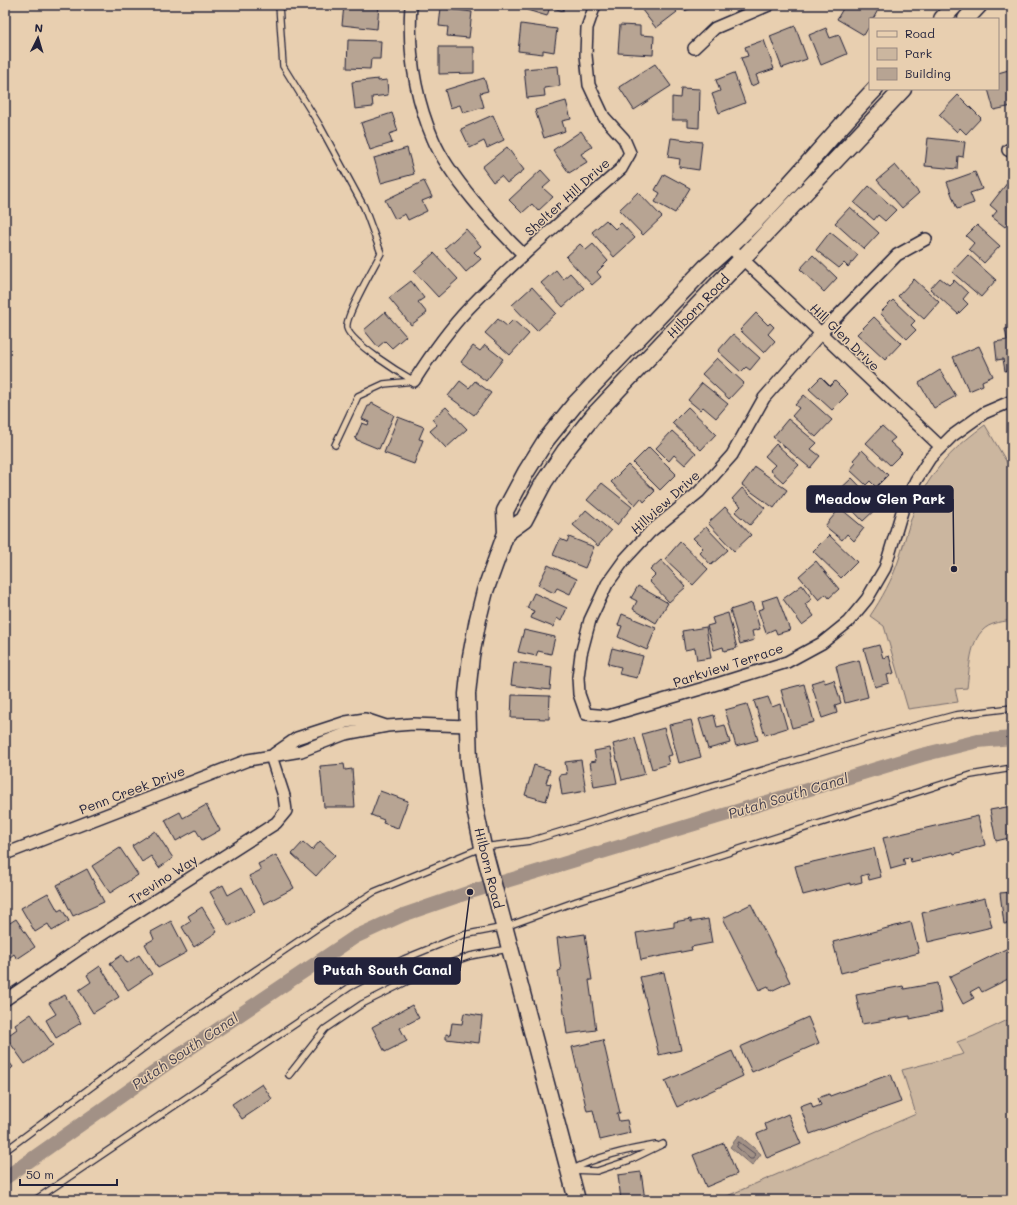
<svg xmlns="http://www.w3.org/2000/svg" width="1017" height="1205" font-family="Mali,sans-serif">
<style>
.green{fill:#cbb69f;stroke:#766c6d}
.water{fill:#a29186;stroke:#6f6568}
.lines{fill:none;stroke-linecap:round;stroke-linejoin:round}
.shore{stroke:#554e59;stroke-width:1}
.canal{stroke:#a29186;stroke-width:14}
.building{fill:#b7a493;stroke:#22223b}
.lane-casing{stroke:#22223b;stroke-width:8}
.street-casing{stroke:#22223b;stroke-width:14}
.secondary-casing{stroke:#22223b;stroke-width:19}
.lane{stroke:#e8cfb0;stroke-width:5.5}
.street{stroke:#e8cfb0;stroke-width:11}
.secondary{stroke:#e8cfb0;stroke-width:16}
.labels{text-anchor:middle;stroke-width:3;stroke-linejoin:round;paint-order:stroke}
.street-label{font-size:13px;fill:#22223b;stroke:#e8cfb0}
.water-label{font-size:14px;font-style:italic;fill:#423e4e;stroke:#e8cfb0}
.leader{fill:none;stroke:#22223b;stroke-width:1.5}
.callout-dot{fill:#22223b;stroke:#e8cfb0;stroke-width:1.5}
.callout{fill:#22223b;stroke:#22223b;stroke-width:1.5}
.callout-label{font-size:14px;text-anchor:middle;font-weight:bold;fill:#fff}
</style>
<rect width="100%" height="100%" fill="#e8cfb0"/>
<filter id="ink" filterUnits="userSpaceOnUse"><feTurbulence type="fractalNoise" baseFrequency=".025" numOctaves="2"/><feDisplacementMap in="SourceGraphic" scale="8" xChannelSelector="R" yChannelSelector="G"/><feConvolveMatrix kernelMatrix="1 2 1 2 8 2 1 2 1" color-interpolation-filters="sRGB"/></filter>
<g filter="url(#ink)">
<path class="green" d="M985 425 1012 471V620C1006 621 999 622 993 624 969 632 970 667 967 688L955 689 958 702 908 709 884 626 870 616C882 598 892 580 899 559 906 537 911 514 922 493 937 464 959 444 985 425Z
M1012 1018V1200H718L916 1114 902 1070 964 1054 957 1042 974 1036Z"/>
<path class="water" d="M739 1135 761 1154 752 1166 730 1147Z"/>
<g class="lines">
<path class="shore" d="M739 1142 755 1154 753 1159H750L737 1147Z"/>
<path class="canal" d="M5 1178 165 1065 355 937 403 915 470 892 922 755 978 741 1012 738"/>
</g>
<path class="building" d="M344 5H379L377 29 342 25Z
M528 5H564L563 11 550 7 547 16 527 10Z
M638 5H671L677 12 656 28Z
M682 5H700L684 11Z
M845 5 854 6 869 5 878 10 873 19H870V25L864 35 837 19Z
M441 8 472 12 469 38 447 36 448 27 439 26Z
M521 24 557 29 554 52 543 50V54L518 51Z
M620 25 640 26V35L654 36 653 55 618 53Z
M795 26 807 59 782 68 770 36Z
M826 28 830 38 839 35 847 54 821 65 809 35Z
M348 40 381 41 380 59H371L370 69 347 68Z
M764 40 774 69 756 75 759 83 751 86 741 58 748 56 745 47Z
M439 47H474V73L439 74Z
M655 64 671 86 634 110 619 87Z
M558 66 560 86 544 88 545 96 527 98 524 69Z
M1012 69V106L994 110 988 89H998V73Z
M734 73 745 103 719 113 712 94 720 91 716 80Z
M484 78 488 91 480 93 484 107 463 113 460 105 450 108 445 90Z
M378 79V81L387 80 388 95 372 97 373 107 355 109 352 82Z
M681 88 700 89 699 128 688 127V120H672V97L680 98Z
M958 95 981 118 966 134 960 128 957 132 939 115Z
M566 101 571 119 562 121 565 131 544 138 535 110Z
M392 113 398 131 389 134 392 143 370 150 361 123Z
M493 115 504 140 487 148 484 141 470 148 461 129Z
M581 131 592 147 581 154 587 162 569 173 553 150Z
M671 138 702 142 699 170 679 167 680 159 668 157Z
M928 138 965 142 963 157 958 156 957 169 925 166Z
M507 147 524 170 507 183 501 176 493 182 482 167Z
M407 148 414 174 381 183 374 158Z
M895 165 919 193 902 208 877 180Z
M541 170 551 181 543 188 553 197 538 211 532 204 522 213 509 200Z
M975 172 982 189 970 193 974 203 957 209 947 182Z
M664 174 690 188 675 213 655 202 660 193 655 190Z
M424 181 432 197 422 201 427 211 408 220 405 214 395 219 385 200Z
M1008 182 1012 185V219L1005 227 992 217 997 211 990 205Z
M869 186 896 210 885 221 878 215 874 220 854 203Z
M638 192 662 217 643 235 619 210Z
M850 207 879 233 864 249 835 223Z
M606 220 615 229 621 223 635 238 614 257 592 232Z
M977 225 1000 246 984 263 969 249 974 243 966 236Z
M466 229 481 246 474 252 481 259 466 272 445 248Z
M830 232 858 255 848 267 844 263 839 268 816 250Z
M580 244 586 250 593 244 608 261 597 272 601 277 592 285 566 257Z
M434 253 458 279 438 297 414 271Z
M813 255 837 278 824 292 800 269Z
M968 255 996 280 981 297 952 272Z
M556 270 563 279 570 273 584 288 563 307 541 283Z
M940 278 949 285 954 280 968 293 963 299 968 304 958 314 930 289Z
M914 279 939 302 924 319 898 296Z
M411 281 424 298 418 302 427 313 411 325 389 298Z
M532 287 556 313 537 331 512 305Z
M893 300 915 321 911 325 916 330 907 339 880 313Z
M385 312 406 336 392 348 385 341 378 347 364 330Z
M756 313 768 325 770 323 774 327 768 334 775 341 764 353 740 330Z
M874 317 901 343 885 360 857 334Z
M498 319 507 326 513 320 529 334 510 355 485 333Z
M1012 328V369L1005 371 1003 359 997 360 995 342 1007 340 1005 329Z
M733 334 760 358 750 370 746 367 741 372 718 351Z
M485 345 503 359 486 381 461 362 473 346 480 351Z
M979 346 993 376 982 381 983 385 969 391 953 357Z
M717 358 744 383 729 399 702 374Z
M940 370 956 396 934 408 919 383Z
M821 377 830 386 835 381 848 394 832 410 809 389Z
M460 381 469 388 475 381 491 393 474 415 448 396Z
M702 383 728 404 716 418 703 407 700 410 688 400Z
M804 395 832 420 816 437 792 416 799 408 795 405Z
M372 403 394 415 379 449 355 439 362 423 368 425 369 422 362 419 368 406H370Z
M446 407 467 429 446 448 430 431 437 425 432 419Z
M688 407 716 434 701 450 672 423Z
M398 417 424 427 419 439 423 440 414 464 384 453Z
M788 419 817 443 811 449 820 456 810 468 773 437Z
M882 426 895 438 890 442 902 453 890 465 866 443Z
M672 431 696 453 685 465 674 455 669 461 656 448Z
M1012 433V457L1008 434Z
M776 444 799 465 783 482 770 470 775 465 765 456Z
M649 447 676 474 660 490 633 463Z
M862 450 888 475 876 487 870 481 866 485 850 470 856 463 853 460Z
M628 465 655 491 644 502 641 498 635 505 611 482Z
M755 467 787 490 774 508 742 485Z
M852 478 879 506 863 521 836 493Z
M602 483 632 507 617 525 587 500Z
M742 488 765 508 750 525 735 512 741 506 732 499Z
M725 507 751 535 734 551 708 523Z
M840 508 864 528 854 541 847 534 842 540 825 526Z
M586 510 611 531 598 546 573 525Z
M706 527 728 550 711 565 699 552 703 548 693 538Z
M829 535 857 562 841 578 813 551Z
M569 537 594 547 585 568 553 555 560 539 567 542Z
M680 542 708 569 693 585 665 559Z
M661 560 686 587 669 602 649 581 655 575 650 570Z
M816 561 839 589 829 598 826 594 819 600 799 576Z
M548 565 577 579 570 594 557 588 554 593 538 585Z
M802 585 812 599 805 604 814 616 802 625 783 599Z
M638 586 668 603 656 623 633 609 637 601 631 598Z
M534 593 567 608 561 621 557 618 553 627 531 618 534 611 527 608Z
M777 596 790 630 777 634 775 629 766 633 758 610 764 608 762 601Z
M752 603 760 629 752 631 754 640 740 644 730 610Z
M728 613 737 648 724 651 723 647 714 650 707 626 714 624 712 618Z
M622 614 656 628 647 650 618 637 622 626 618 625Z
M706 627 711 658 697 660 695 648 685 650 682 631Z
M524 630 555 637 551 654 538 651 536 656 518 652Z
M879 645 883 658 889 656 894 673 887 675 889 683 875 687 864 649Z
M612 648 643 656 637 678 619 674 621 667 608 664Z
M859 660 868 697 845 703 836 666Z
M514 662 552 667 550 690 511 685Z
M824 679 825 683 834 680 841 703 835 705 837 713 822 718 811 683Z
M804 684 814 722 792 728 781 690Z
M512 695 550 696 549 719 511 718Z
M768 697 772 707 780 704 787 728 765 735 754 701Z
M747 704 758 740 736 746 725 710Z
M714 715 717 727 725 725 730 743 708 749 699 719Z
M691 720 701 757 679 763 669 725Z
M664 728 672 755 667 756 669 764 652 769 642 734Z
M635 738 645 774 622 780 613 744Z
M610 748 617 783 594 787 590 762 596 761 594 751Z
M581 760 586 791 562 795 559 775 567 774 565 762Z
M344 764 345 770 352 769 355 807H324L320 766Z
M534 765 550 770 546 783 551 784 546 801 525 795Z
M380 791 408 801 398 828 383 823 384 820 371 815Z
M206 805 220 830 202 840 196 830 176 841 165 820 180 812 183 818Z
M1012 806V830L1008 831 1009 838 996 841 990 810Z
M978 816 985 845 954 854 953 852 911 862 910 857 903 858 905 865 891 869 883 838Z
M155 831 173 858 159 868 151 856 142 862 132 846Z
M320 841 335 855 316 876 292 854 303 842 312 850Z
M120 848 138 875 110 893 92 866Z
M874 848 881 877 869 880 868 874 861 876 862 882 850 885V883L803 895 795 866Z
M276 855 294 888 264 904 249 876 261 870 258 864Z
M87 869 104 902 73 916 57 885Z
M223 885 228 895 242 887 255 911 229 926 210 892Z
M1012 892V923L1004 924 1000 893Z
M48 893 58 911 62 909 69 921 52 931 48 924 35 932 21 908Z
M985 898 992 927 928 942 922 913Z
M751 904 790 982 771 991 768 986 759 990 723 918Z
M202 907 217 932 194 947 182 927 191 921 188 916Z
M16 919 35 947 17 959 14 954 5 961V926Z
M691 919V922L708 919 712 943 691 947 692 950 641 960 636 933 674 927V922Z
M171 921 187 952 158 968 145 944 154 939 151 932Z
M911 922 919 953 841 973 833 942Z
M585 934 592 980H589L596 1030 567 1034 558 971 561 970 557 938Z
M1012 946V977L982 992 979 987 970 992 974 998 963 1004 949 977Z
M122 955 127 963 139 955 152 974 128 990 110 963Z
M100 966 119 997 93 1013 79 990 91 982 87 975Z
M664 972 681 1050 659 1055 640 977Z
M937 983 942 1012 910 1019V1016L862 1024 856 995 903 986 904 989Z
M65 995 81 1023 56 1038 46 1020 56 1014 49 1003Z
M412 1005 419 1018 400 1028 407 1041 385 1052 372 1027Z
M464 1013 482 1016 479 1043 446 1039V1034L450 1035 452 1023 462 1024Z
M31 1014 53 1045 25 1064 6 1037 17 1029 15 1025Z
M808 1017 819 1043 752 1072 740 1047Z
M603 1040 620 1113H617L619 1121 627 1120 630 1133 600 1140 593 1110 587 1111 572 1047Z
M732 1051 743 1076 677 1107 665 1081Z
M5 1057 13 1067 5 1074Z
M891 1074 901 1102 810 1134 800 1106 811 1102 813 1108 821 1105 818 1098 829 1094 830 1096Z
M262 1084 272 1099 242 1119 232 1104Z
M788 1114 801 1144 767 1158 757 1134 767 1130 765 1124Z
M724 1143 737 1174 706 1187 693 1155Z
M641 1172 645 1200H621L618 1175Z"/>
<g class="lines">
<g class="lane-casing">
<path id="lane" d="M279 5 283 66 320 126 364 207 381 253C375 265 344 318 347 328 351 343 400 373 414 381L384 384 358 396 335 445
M289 1075 325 1029 362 1004 430 970 470 956 508 949
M5 1151 176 1024 316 929 374 892 483 847 530 841 862 740 955 715 1012 708
M570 1170 597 1171 630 1160 663 1144
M571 1170C599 1156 626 1150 656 1145
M35 1200 350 987 404 959 463 935 505 927 577 901 971 775 1012 768"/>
</g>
<g class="street-casing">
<path id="street" d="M411 5C408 50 415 97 433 139 448 175 495 227 524 255
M694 48 715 28 769 5
M1008 150 1012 152
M926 239 897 255 821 333 764 398 732 455 699 492 650 532 625 559 607 584 590 620 581 654 578 677 579 694 586 714 608 716 704 688 787 662 822 643 848 622 867 599 885 568 904 505 916 480 930 458 952 436 984 413 1012 401
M730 247 941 447
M414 381C430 356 448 330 469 308 516 259 570 214 621 169L630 153 624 139 604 117 589 85 586 55 587 28 595 5
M274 754 297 738 346 722 365 719 386 726
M5 854 248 760 301 751 345 734 387 726 413 724 467 726
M5 1000 81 948 276 823 286 811 284 796 271 756"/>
</g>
<g class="secondary-casing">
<path id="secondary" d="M942 19 955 5
M966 19 979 5
M506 533 524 520 544 482 565 451 594 415 903 89
M577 1200 483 847 475 809 469 763 467 694 471 656 478 619 485 591 506 533 505 511 526 472 546 440 575 404 706 267C769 214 819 148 875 89"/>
</g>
<use href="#lane" class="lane"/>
<use href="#street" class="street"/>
<use href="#secondary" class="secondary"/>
</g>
</g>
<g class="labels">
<g class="street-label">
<text transform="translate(567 197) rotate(-42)" y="5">Shelter Hill Drive</text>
<text transform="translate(698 306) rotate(-46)" y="5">Hilborn Road</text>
<text transform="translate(845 337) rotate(44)" y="5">Hill Glen Drive</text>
<text transform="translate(665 502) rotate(-42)" y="5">Hillview Drive</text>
<text transform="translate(728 665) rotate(-18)" y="5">Parkview Terrace</text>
<text transform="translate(132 790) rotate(-21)" y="5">Penn Creek Drive</text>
<text transform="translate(489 868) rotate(76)" y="5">Hilborn Road</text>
<text transform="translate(163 879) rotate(-33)" y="5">Trevino Way</text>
</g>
<g class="water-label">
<text transform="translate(788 796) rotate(-17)" y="5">Putah South Canal</text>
<text transform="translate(185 1051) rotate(-34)" y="5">Putah South Canal</text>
</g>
</g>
<path class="leader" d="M954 569L953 499M470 892L460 971"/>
<g class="callout-dot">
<circle cx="954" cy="569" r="4"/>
<circle cx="470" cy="892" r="4"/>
</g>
<g class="callout">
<rect x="807" y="486" width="146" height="26" rx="4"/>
<rect x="315" y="958" width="145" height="26" rx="4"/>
</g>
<g class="callout-label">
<text x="880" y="504">Meadow Glen Park</text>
<text x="387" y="975">Putah South Canal</text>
</g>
<rect width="1017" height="1205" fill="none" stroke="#e8cfb0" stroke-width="20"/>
<rect x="10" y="10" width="997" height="1185" fill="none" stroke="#22223b" stroke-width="1.5" filter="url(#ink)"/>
<rect x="869" y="18" width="130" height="72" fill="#e8cfb0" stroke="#998a81"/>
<rect x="877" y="31" width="20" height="6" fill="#e8cfb0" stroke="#998a81"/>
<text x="905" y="38" font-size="12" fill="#22223b">Road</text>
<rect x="877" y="48" width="20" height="12" fill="#cbb69f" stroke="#998a81"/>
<text x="905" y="58" font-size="12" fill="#22223b">Park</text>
<rect x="877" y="68" width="20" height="12" fill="#b7a493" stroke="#998a81"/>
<text x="905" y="78" font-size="12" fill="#22223b">Building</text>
<g transform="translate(38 38) rotate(5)" stroke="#e8cfb0" stroke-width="3" paint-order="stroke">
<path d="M0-3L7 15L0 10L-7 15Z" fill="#22223b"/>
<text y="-6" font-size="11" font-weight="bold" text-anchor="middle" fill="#22223b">N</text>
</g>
<path d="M20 1179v6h97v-6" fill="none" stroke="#22223b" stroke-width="2"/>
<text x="26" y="1179" font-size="12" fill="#22223b" stroke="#e8cfb0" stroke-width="3" paint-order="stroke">50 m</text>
</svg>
